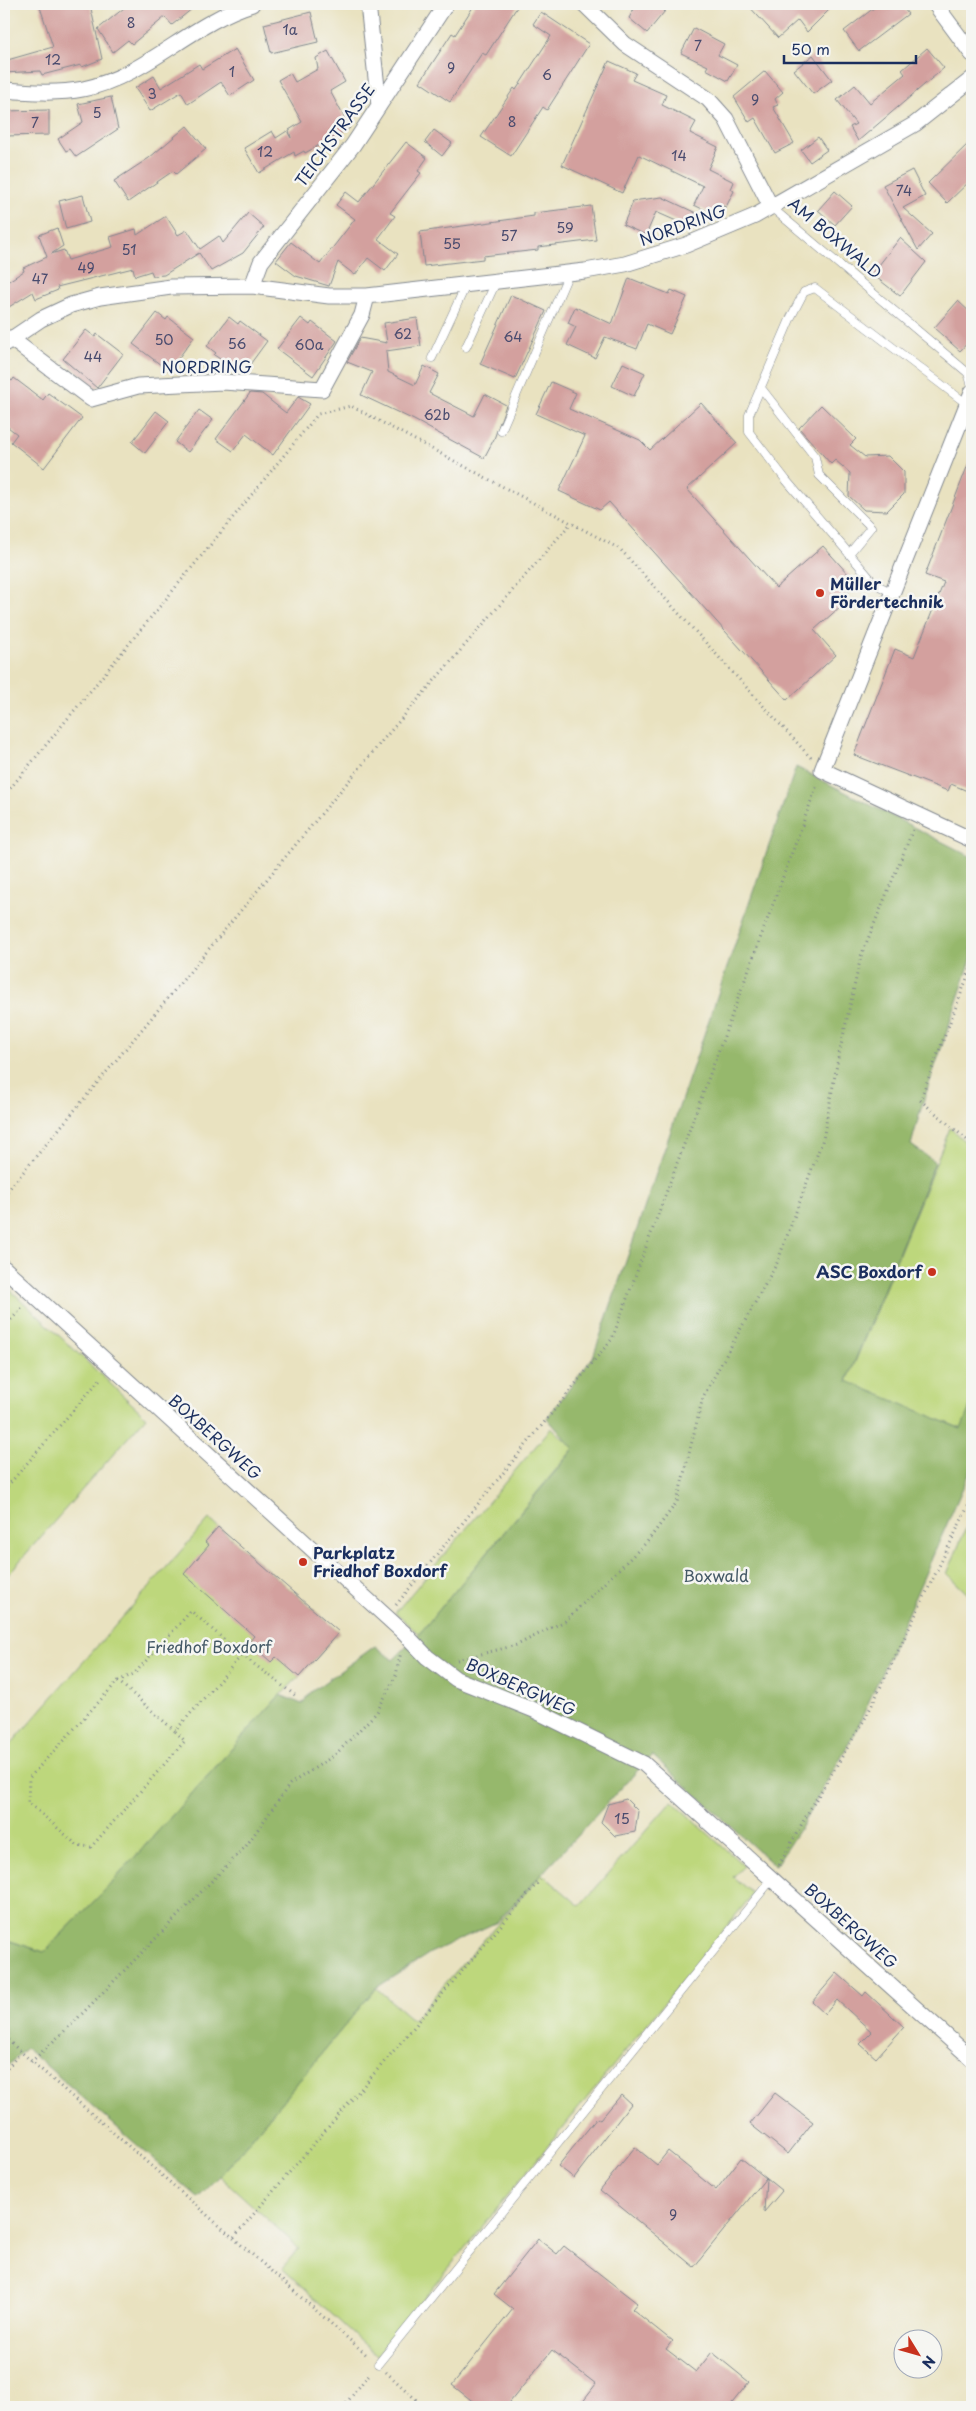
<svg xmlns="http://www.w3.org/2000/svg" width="976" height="2411" font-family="'Playpen Sans',sans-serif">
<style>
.green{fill:#bdd77c;stroke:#6c836d}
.forest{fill:#96b86c;stroke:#587465}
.building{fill:#d3a09e}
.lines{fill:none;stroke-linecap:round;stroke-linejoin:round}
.lane-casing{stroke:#82888f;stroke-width:9}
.street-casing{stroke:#82888f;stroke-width:17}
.path{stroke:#82888f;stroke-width:3;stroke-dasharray:1 4;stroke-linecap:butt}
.lane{stroke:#fff;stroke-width:8}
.street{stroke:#fff;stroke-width:15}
.poi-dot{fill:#c8321e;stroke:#f6f6f2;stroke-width:2}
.labels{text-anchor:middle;stroke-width:5;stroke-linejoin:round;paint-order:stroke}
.number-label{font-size:14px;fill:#494b6e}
.street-label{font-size:16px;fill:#1b2f5e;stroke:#f6f6f2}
.poi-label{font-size:16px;font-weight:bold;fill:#1b2f5e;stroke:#f6f6f2;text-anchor:start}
.park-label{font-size:16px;fill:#445966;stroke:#f6f6f2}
</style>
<rect width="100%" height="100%" fill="#f6f6f2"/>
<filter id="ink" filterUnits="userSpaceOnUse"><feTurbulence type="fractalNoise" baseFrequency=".02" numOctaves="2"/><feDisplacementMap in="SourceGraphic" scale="10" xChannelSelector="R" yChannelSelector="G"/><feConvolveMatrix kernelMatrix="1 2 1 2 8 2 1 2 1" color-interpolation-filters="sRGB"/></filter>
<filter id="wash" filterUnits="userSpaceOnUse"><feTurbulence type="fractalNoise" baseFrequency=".0096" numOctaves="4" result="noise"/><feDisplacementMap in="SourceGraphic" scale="20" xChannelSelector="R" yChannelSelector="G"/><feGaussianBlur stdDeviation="1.12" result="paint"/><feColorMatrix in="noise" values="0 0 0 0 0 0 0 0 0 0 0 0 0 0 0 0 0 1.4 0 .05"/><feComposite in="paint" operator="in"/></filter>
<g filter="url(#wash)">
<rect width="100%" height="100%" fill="#e9e2c0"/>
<path class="green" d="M950 1128 972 1148V1402L962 1429 847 1382Z
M4 1284 146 1417 4 1579Z
M551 1428 574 1448 419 1634 395 1613Z
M972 1513V1598L947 1574Z
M209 1519 339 1632 299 1677 280 1695 108 1887 44 1952 4 1939V1752Z
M672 1801 744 1866 733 1877 753 1894 377 2356 282 2268 299 2248 220 2176 376 1988 413 2020 542 1874 580 1906Z"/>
<path class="forest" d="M796 767 972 857V957L922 1105 911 1145 935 1162 847 1381 961 1429 972 1402V1467L856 1731 802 1825 775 1866 652 1755 497 1922 430 1953 376 1988 220 2176 198 2198 26 2048 4 2069V1939L44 1952 108 1887 280 1695 302 1704 311 1692 375 1646 393 1660 419 1634 574 1449 547 1418 593 1357Z"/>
<g id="blocks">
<path class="building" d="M39 4H90L102 59 82 67 81 65 42 75 40 71 4 73V61L53 47Z
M129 4H198L172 25 165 17 132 44 128 40 113 52 98 29Z
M475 4H519L486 55 482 53 450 102 420 82 452 33 455 35Z
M637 4H655L665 11 647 33 629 18Z
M747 4H835L807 32 798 20 778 38Z
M879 4H900L908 14 859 51 844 31Z
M311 12 318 42 271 53 264 24Z
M541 12 589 44 547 110 543 107 511 156 481 137 514 88 516 90 551 36 533 24Z
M694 28 724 44 718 55 737 65 728 81 706 69 708 66 681 53Z
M927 48 944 68 858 141 850 127 856 124 837 100 855 85 870 103 905 74 902 70Z
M235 49 254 80 230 96 221 82 188 104 181 92 150 111 135 88 154 76 161 88 199 64 202 69Z
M328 51 345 82 330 91 350 128 305 153 304 151 295 156 294 152 259 173 244 148 272 131 276 138 287 131 291 138 289 130 302 122 278 80 290 73 295 82 318 69 316 58Z
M813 55 832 80 813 94 794 70Z
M609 61 636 73 632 80 666 95 662 105 696 122 690 133 718 147 708 169 734 182 731 189 734 191 726 207 723 206 717 216 694 205 703 186 639 155 622 193 562 165Z
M765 71 783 92 775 99 778 105 773 107 794 143 775 153 755 118 749 122 734 97Z
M111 97 118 129 76 157 70 149 66 151 58 139 83 122 78 104Z
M49 110V135L4 136V111Z
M187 126 206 149 176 174 173 171 128 202 114 181 149 158Z
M434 130 452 143 442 156 425 142Z
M818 137 827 150 810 162 801 150Z
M972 140V179L947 203 928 183Z
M406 142 427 158 418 171 421 173 390 213 395 216 378 239 398 254 385 271 368 258 355 275 338 262 329 286 296 276 276 261 291 242 320 264 355 219 336 205 346 192 359 202Z
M912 170 925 196 903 208 932 234 918 250 883 185Z
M835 191 852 206 835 225 818 210Z
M83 195 90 222 66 229 59 201Z
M662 197 696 213 690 227 656 212 646 235 623 225 633 202 632 201Z
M591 206 596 240 538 247V250L483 256V259L424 266 420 232 534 216V213Z
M248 213 264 227 243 253 211 271 199 253 164 275 153 276 151 271 135 276 133 268 57 287 58 290 36 299 33 292 4 310V284L24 271 23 268 47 257 39 235 57 228 63 246 51 254 64 250 68 260 113 247 110 237 136 229 137 235 166 216 178 235 187 230 200 249 219 236 223 243Z
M900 238 926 262 900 296 872 274Z
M629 278 669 294 671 290 687 297 670 334 647 324 637 349 605 337 595 358 567 345 576 327 568 323 575 307 612 324Z
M511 295 546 311 515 379 480 364Z
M958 301 972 314V338L960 351 934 328Z
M157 313 166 320 168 317 194 337 169 371 133 344Z
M229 317 238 324 240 321 267 341 243 374 214 355 216 353 207 346Z
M301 318 310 325 312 322 337 341 313 376 277 349Z
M417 318 421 346 386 351 388 372 415 385 424 366 439 374 429 393 474 416 485 394 506 405 494 439 484 458 414 420 361 395 372 372 347 362 360 338 387 343 384 323Z
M86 330 95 337 97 334 123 354 97 388 63 359Z
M623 363 645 373 634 396 612 386Z
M4 375 12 381 14 378 43 400 48 393 82 418 44 468 11 442 17 434 4 424Z
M551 382 576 393 569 409 640 440 650 450 701 403 737 443 687 489 776 588 823 546 857 584 837 602 841 606 814 630 836 655 787 700 609 502 600 510 559 491 585 436 536 414Z
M250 393 262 394 286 413 298 397 310 404 273 455 246 434 233 451 216 439Z
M821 405 856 439 850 445 865 457 888 456 904 472V494L887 511 864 510 849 496 850 473 835 460 831 464 799 428Z
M199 410 213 420 188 452 175 442Z
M156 411 169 421 145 453 132 442Z
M971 457H972V793L951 784 948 791 854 755 895 649 914 657 944 582 925 575Z
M218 1527 339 1632 299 1677 276 1657 271 1662 249 1642 254 1636 184 1574 209 1545 205 1542Z
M626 1799 638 1811 635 1832 615 1836 601 1822 608 1804Z
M837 1973 863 1996 866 1992 904 2027 876 2058 860 2044 872 2032 837 2000 825 2014 812 2002Z
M775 2093 813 2122 788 2154 750 2124Z
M621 2095 631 2104 574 2178 558 2166 597 2118 600 2120Z
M635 2147 657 2165 668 2151 716 2190 741 2158 782 2191 764 2212 766 2178 694 2267 600 2190Z
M538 2239 557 2254 564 2246 637 2303 632 2309 672 2341 666 2349 696 2372 712 2352 749 2382 729 2407H578L596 2384 552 2350 506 2407H480L452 2385 513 2309 494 2294Z"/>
</g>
</g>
<g filter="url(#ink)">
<use href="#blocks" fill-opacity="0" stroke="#82888f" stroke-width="1"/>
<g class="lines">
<g class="lane-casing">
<path id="lane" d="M771 207 968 373 972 386
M466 347 496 282
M432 358 466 285
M761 388 815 457 819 475 871 527 849 554
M501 431 569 273
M893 593 875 584 786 480 749 432V415L791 317 804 292 815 288 967 404
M378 2364 772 1879"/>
</g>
<g class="street-casing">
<path id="street" d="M368 4 379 106
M584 4 625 44 708 99 726 119 771 207
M935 4 972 54
M4 90C30 92 58 94 83 89 145 77 192 22 252 4
M252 286 261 262 353 145 446 4
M10 338 91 399 138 386 223 382 322 389 362 315 367 296
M4 344 41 319 71 305 100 297 171 287 252 286 329 296H367L585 271 625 264 686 245 755 216 915 124 972 79
M972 392 822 770 972 840
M4 1268 403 1632 427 1657 456 1679 534 1710 644 1764 972 2059"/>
</g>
<path class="path" d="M4 796 318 414 351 406 620 549 811 758
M972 965 920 1100 972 1144
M4 1195 382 741 570 524
M4 1327 24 1306
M4 1490 102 1377
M396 1605 612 1339 817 785
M457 1660 517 1645 565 1621 647 1542 677 1502 703 1397 777 1263 823 1139 838 1059 861 956 913 830
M118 1681 134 1674 191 1611 242 1655 296 1696
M175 1731 118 1681 29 1778 28 1802 77 1845 91 1847 185 1741 175 1731 242 1655
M779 1865 809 1811 866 1717 972 1498
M4 2037 368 2356
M31 2062 72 2024 246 1846 290 1784 335 1755 377 1712 396 1675 401 1652
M4 2072 20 2053
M234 2237 540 1880
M386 2372 424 2407
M343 2407 371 2372"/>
<use href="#lane" class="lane"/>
<use href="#street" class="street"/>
</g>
</g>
<g class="poi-dot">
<circle cx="820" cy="593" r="5"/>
<circle cx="932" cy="1272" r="5"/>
<circle cx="303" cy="1562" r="5"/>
</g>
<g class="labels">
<g class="number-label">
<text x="131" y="28">8</text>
<text x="290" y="35">1a</text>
<text x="698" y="51">7</text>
<text x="53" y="65">12</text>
<text x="451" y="73">9</text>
<text x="232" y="77">1</text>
<text x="547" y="80">6</text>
<text x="152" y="99">3</text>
<text x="755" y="105">9</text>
<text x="97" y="118">5</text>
<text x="512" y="127">8</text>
<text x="35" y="128">7</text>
<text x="265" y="157">12</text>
<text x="679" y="161">14</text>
<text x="904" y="196">74</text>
<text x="565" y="233">59</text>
<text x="509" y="241">57</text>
<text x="452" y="249">55</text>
<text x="129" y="255">51</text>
<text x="86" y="273">49</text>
<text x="40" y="284">47</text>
<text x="403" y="339">62</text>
<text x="513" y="342">64</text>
<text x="164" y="345">50</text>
<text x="237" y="349">56</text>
<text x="309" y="350">60a</text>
<text x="93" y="362">44</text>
<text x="437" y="420">62b</text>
<text x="622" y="1824">15</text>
<text x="673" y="2220">9</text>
</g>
<g class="street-label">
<text transform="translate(335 135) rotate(-54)" y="6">TEICHSTRASSE</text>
<text transform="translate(683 225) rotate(-20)" y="6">NORDRING</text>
<text transform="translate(835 238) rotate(40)" y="6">AM BOXWALD</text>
<text x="207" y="373">NORDRING</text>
<text transform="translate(215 1437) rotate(42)" y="6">BOXBERGWEG</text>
<text transform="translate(521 1687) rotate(24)" y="6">BOXBERGWEG</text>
<text transform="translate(851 1926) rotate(42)" y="6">BOXBERGWEG</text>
</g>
<g class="poi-label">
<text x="830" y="590">Müller<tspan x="830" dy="18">Fördertechnik</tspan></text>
<text x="922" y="1278" text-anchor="end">ASC Boxdorf</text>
<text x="313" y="1559">Parkplatz<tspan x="313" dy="18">Friedhof Boxdorf</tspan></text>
</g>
<g class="park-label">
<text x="716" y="1582">Boxwald</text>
<text x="209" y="1653">Friedhof Boxdorf</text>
</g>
</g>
<rect width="976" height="2411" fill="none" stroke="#f6f6f2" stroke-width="20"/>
<g transform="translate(918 2354) rotate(127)"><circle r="24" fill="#f6f6f2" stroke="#9ea6b7"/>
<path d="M0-4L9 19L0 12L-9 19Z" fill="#c8321e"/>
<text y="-8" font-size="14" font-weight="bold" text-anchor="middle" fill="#1b2f5e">N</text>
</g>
<path d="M784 55v8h132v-8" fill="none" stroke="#1b2f5e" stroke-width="2.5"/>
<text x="791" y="55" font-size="15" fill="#1b2f5e" stroke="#f6f6f2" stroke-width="4" paint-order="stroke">50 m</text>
</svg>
